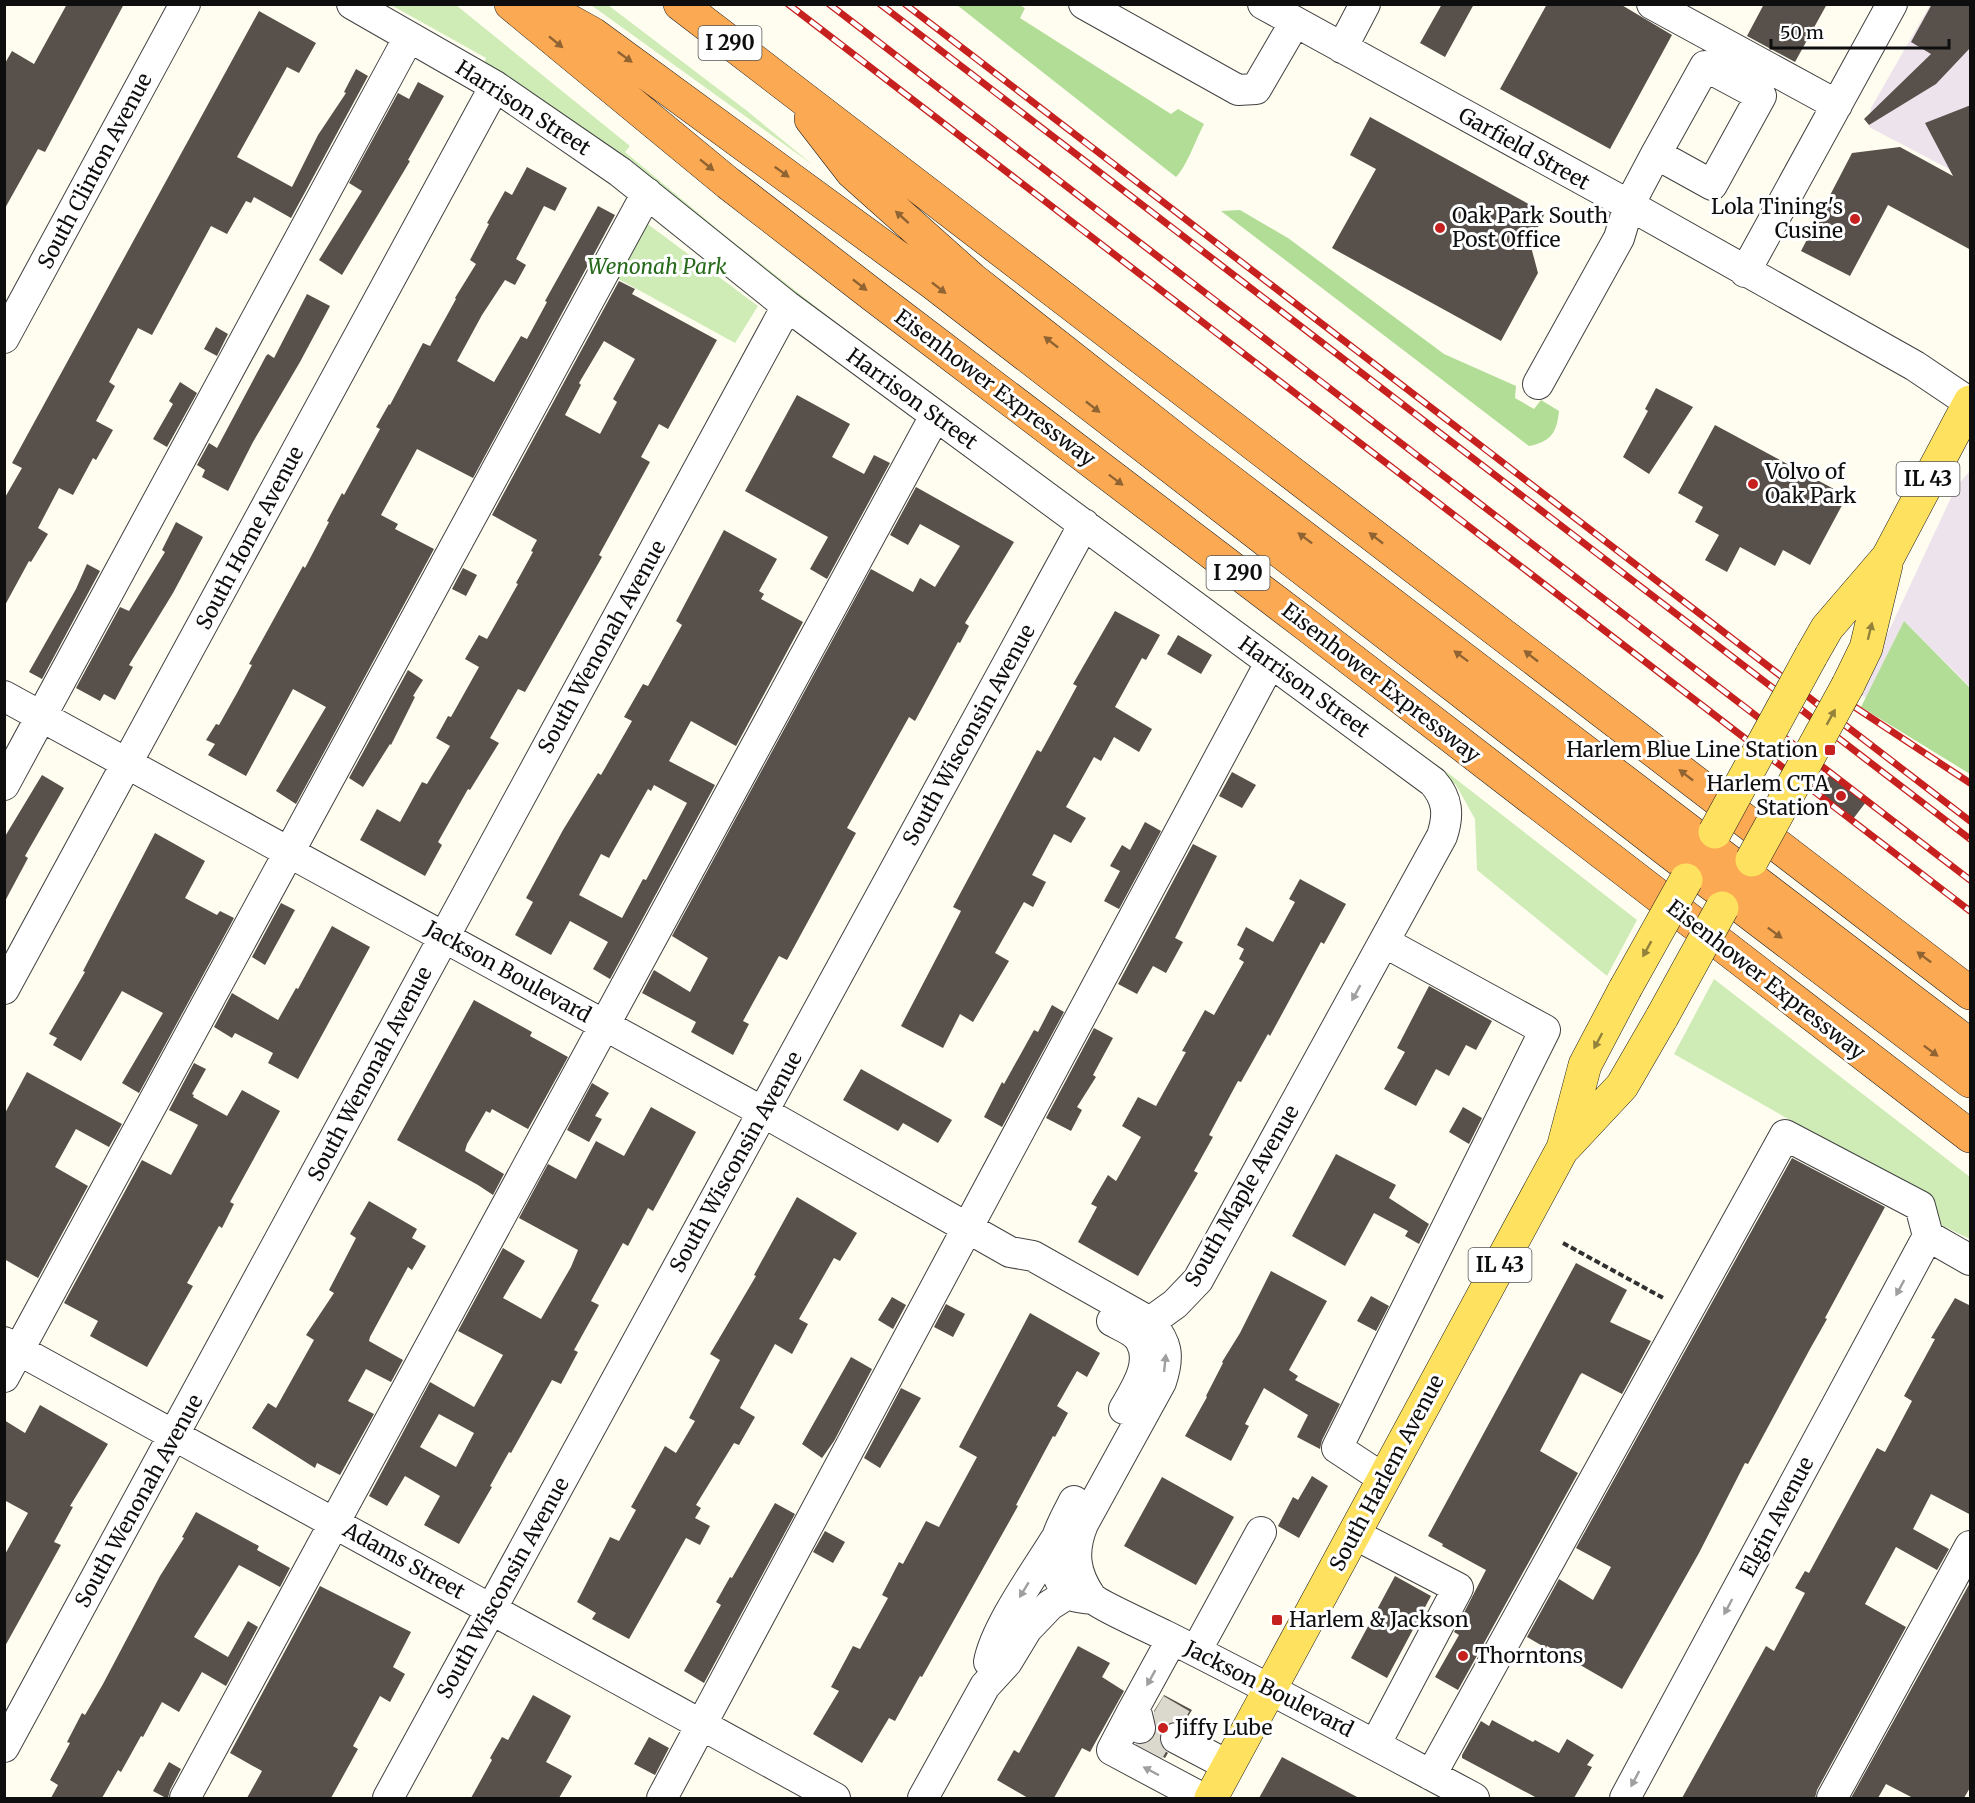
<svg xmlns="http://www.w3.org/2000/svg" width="1975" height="1803" font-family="Merriweather,serif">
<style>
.industrial{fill:#ede3ed}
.green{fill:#cfecb7}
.forest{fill:#b2dd96}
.building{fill:#58504a;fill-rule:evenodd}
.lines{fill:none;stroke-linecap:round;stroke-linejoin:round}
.minor-tunnel{stroke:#dbd9ce;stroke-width:30;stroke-dasharray:30 15;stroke-linecap:butt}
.minor-casing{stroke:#414141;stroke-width:32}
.major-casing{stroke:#1f1f1f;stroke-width:34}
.highway-casing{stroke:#1f1f1f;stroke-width:34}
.path{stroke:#303030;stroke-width:4;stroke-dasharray:6 3;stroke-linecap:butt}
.minor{stroke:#fff;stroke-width:30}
.major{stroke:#ffe160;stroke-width:33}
.highway{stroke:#fba952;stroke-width:33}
.rail-casing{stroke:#c6201f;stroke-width:7}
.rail{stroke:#fff;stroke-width:4.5;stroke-dasharray:14;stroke-linecap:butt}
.major-bridge-casing{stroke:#1f1f1f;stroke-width:34;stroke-linecap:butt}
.major-bridge{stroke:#ffe160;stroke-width:33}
.oneway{fill:#906333}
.oneway2{fill:#93823b}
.oneway3{fill:#9f9f9f}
.poi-dot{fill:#c6201f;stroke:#fff;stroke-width:2}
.labels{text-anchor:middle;stroke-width:6;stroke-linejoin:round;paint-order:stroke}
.shield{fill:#fff;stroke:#565656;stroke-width:1.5}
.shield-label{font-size:20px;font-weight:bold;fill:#0e0e0e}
.street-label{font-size:21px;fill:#0e0e0e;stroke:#fff}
.poi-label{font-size:21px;fill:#0e0e0e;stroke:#fff;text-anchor:start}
.park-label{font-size:21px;font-style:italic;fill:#276a1b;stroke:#fff}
</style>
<rect width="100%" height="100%" fill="#fffdf0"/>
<path class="industrial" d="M1930 5H1970V180L1869 127 1871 108Z
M1970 471V687L1904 621 1866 698 1858 693 1871 669 1956 487Z"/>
<path class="green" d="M391 5H456L630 146 625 152 727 237 838 324 1452 776 1637 920 1607 976 1477 870 1475 819 1456 785 1341 701 484 64 486 58Z
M591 5H608L746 110 813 165Z
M645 222 758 306 735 343 615 277Z
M1714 979 1970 1177V1239L1941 1225 1922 1195 1674 1054Z"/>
<path class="forest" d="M957 5H1019L1025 8 1020 18 1171 114 1178 109 1204 124C1196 139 1187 166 1176 177Z
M1240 210 1288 238 1444 354 1516 386 1515 398 1534 409 1541 400 1559 411C1557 432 1551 442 1529 446L1221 211Z
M1904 621 1970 688V774L1861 707Z"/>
<path class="building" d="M67 4H124L45 152 38 149 4 210V65L12 51 34 64Z
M1442 4H1474L1445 57 1420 43Z
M1547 4H1620L1672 35 1610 149 1500 89Z
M1764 4H1827L1795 62 1747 36Z
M1932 4H1971V47L1936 84 1869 125 1864 119 1931 54 1911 42Z
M259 11 316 43 299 73 287 67 237 157 292 187 318 135 346 93 344 92 356 69 368 76 291 218 254 197 251 203 246 201 227 234 211 226 152 335 138 328 109 382 115 386 96 421 113 430 96 460 93 458 73 495 59 488 38 528 48 534 31 562 29 561 4 607V499L22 468 12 463Z
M418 82 444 96 408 160 410 161 342 275 319 260 362 191 349 183 398 93 409 99Z
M1971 105V250L1888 205 1850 276 1801 251 1852 153 1900 147 1953 176 1925 123Z
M1370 117 1545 213 1530 243 1538 273 1501 341 1332 248 1376 169 1350 155Z
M527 167 567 188 555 211 544 206 516 259 526 265 515 285 505 280 482 315 457 361 494 382 521 336 527 339 547 302 545 301 598 206 615 215 473 478 417 449 381 515 398 524 395 529 434 549 296 804 276 791 326 707 293 689 246 776 208 755 215 744 206 740 216 724 219 725 237 693 252 665 249 664 303 566 305 568 329 522 327 521 342 493 344 495 380 429 376 427 389 404 390 405 423 343 430 346 456 299 455 298 476 264 470 260 489 224 487 223 505 191 512 195Z
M619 281 635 289 632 294 717 340 668 429 659 424 641 457 650 462 599 555 602 557 525 692 518 689 490 738 499 743 470 790 468 789 438 842 442 845 425 876 360 840 377 809 400 822 422 782 427 784 450 746 436 738 448 716 451 717 479 667 465 659 479 635 487 639 518 584 516 583 533 552 531 551 537 540 492 515ZM604 341 635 359 613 399 617 402 600 434 565 415 581 385 579 383Z
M307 294 330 306 300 362 253 442 228 491 202 477 205 470 197 465 209 443 217 448 266 356 268 354 274 358Z
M216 327 228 334 217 356 204 349Z
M180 382 197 393 167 447 153 439 173 404 169 401Z
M1656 388 1693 407 1649 474 1623 457 1648 411 1645 409Z
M797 395 850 424 832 457 864 474 874 455 890 463 827 579 810 569 828 537 745 491Z
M1715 425 1847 496 1810 565 1783 550 1775 566 1740 547 1727 572 1705 560 1719 535 1695 522 1703 507 1678 493Z
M916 487 1014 542 965 623 969 626 960 643 958 642 915 721 909 717 847 828 856 833 787 960 779 956 743 1021 749 1024 733 1055 691 1032 696 1022 642 993 654 970 690 992 708 958 672 936 871 569 913 592 920 578 935 587 960 546 920 524 908 545 890 535Z
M176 522 203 537 173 593 129 665 133 667 115 700 104 694 100 701 76 688 120 607 129 611 165 552 162 550Z
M724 530 777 559 759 591 764 594 761 599 803 622 736 746 691 721 669 761 715 785 610 979 593 969 608 942 570 921 551 955 515 935 533 902 526 898 563 830 598 773 601 775 632 721 624 717 643 684 648 686 682 625 676 621ZM654 785 687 803 646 880 643 879 622 918 579 895 601 854 609 858 648 789 651 791Z
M87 564 100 571 42 679 29 672 76 589Z
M463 568 477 575 466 596 452 589Z
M1115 611 1160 635 1146 660 1142 658 1115 707 1152 729 1139 752 1114 737 1101 761 1094 757 1066 807 1086 818 1071 843 1054 834 1032 875 1046 882 1033 907 1024 902 995 953 1009 961 973 1022 960 1014 943 1048 901 1026 961 911 953 907 1037 750 1041 752 1077 686 1073 684Z
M1178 635 1212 655 1201 674 1167 654Z
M408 670 423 680 413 696 415 697 391 745 390 744 363 787 349 778Z
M1232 772 1256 785 1242 808 1219 796Z
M1831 774 1866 802 1853 819 1816 791Z
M42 775 64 788 25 856 28 858 4 903V838Z
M1145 822 1161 831 1119 909 1104 901 1120 871 1110 866 1122 845 1130 850Z
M155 833 205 861 185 898 217 915 220 911 234 918 139 1093 122 1083 163 1013 122 991 81 1061 53 1045 57 1038 49 1034 85 972 83 971Z
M1193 844 1217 856 1175 938 1183 942 1166 973 1153 966 1137 994 1118 984Z
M1300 879 1346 904 1324 944 1321 942 1270 1036 1268 1034 1241 1082 1238 1081 1209 1135 1213 1137 1194 1171 1198 1173 1138 1276 1078 1242 1097 1207 1091 1204 1108 1175 1116 1181 1141 1137 1122 1126 1138 1097 1156 1106 1186 1052 1182 1051 1205 1010 1214 1015 1244 962 1239 959 1244 949 1237 945 1246 927 1273 942 1295 902 1289 899Z
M281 903 295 910 265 965 252 957Z
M332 926 370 947 298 1079 268 1063 273 1053 235 1033 232 1038 214 1027 232 993 278 1020 296 988 298 989Z
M1429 986 1492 1021 1476 1050 1466 1045 1449 1076 1436 1069 1416 1106 1384 1089 1405 1052 1397 1048Z
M474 1000 532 1032 530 1036 568 1057 528 1129 492 1109 490 1113 486 1111 467 1144 465 1151 504 1174 493 1195 478 1185 397 1140Z
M1052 1005 1064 1012 1002 1127 984 1117 1002 1082 1004 1084 1034 1030 1038 1032Z
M1094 1028 1113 1038 1093 1075 1096 1077 1077 1107 1082 1110 1071 1131 1046 1118Z
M194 1063 206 1069 192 1094 194 1095 193 1097 227 1116 242 1090 280 1111 230 1202 234 1204 222 1228 219 1226 187 1283 193 1286 147 1367 90 1336 98 1321 64 1303 142 1160 171 1175 198 1125 169 1110Z
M861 1069 952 1120 938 1143 903 1123 898 1131 843 1100Z
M27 1072 122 1124 109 1147 76 1129 55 1167 88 1186 38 1278 4 1259V1115Z
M592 1083 609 1093 595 1116 602 1119 589 1142 567 1130Z
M651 1107 696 1132 653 1211 648 1208 628 1246 623 1243 591 1301 599 1305 574 1350 578 1352 561 1384 552 1380 511 1453 509 1452 490 1486 492 1487 459 1544 424 1525 440 1496 405 1476 387 1506 369 1496 430 1382 474 1407 503 1355 458 1331 503 1248 525 1261 503 1298 541 1319 571 1267 578 1250 519 1218 548 1164 576 1179 596 1141 624 1156ZM439 1414 474 1433 456 1467 420 1447Z
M1463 1107 1482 1118 1469 1144 1449 1132Z
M1336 1154 1396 1185 1389 1198 1429 1224 1419 1244 1405 1236 1408 1231 1374 1213 1345 1266 1292 1236Z
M1792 1158 1885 1207 1825 1318 1827 1319 1810 1349 1748 1464 1745 1463 1699 1553 1622 1689 1547 1646 1546 1648 1527 1637 1559 1579 1593 1600 1611 1567 1576 1548Z
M797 1197 857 1233 840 1261 834 1258 799 1319 808 1324 792 1354 775 1344 740 1408 755 1417 739 1445 734 1443 696 1505 701 1508 695 1518 710 1526 700 1545 686 1538 629 1639 592 1619 596 1613 577 1602 610 1537 619 1541 636 1510 631 1507 665 1446 676 1453 695 1421 689 1418 720 1360 710 1354 756 1276 754 1275Z
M369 1201 417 1229 412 1238 426 1246 412 1270 408 1267 370 1337 369 1341 403 1360 391 1382 366 1369 348 1401 374 1414 340 1475 317 1463 315 1468 252 1428 268 1403 276 1408 314 1340 306 1335 334 1293 329 1290 356 1238 350 1234Z
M1576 1263 1627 1290 1610 1322 1651 1341 1622 1394 1582 1373 1580 1375 1540 1451 1578 1473 1458 1690 1435 1677 1459 1635 1454 1632 1486 1570 1442 1546 1443 1544 1428 1536Z
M1271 1271 1327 1301 1289 1370 1298 1376 1295 1380 1340 1404 1322 1440 1320 1449 1297 1437 1308 1415 1264 1388 1245 1424 1249 1426 1231 1461 1185 1436 1207 1397 1206 1396 1223 1363 1222 1362 1240 1333Z
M1371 1296 1389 1306 1376 1331 1357 1321Z
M892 1297 906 1305 893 1329 878 1320Z
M1955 1298 1971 1306V1515L1931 1494 1913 1529 1949 1549 1937 1570 1896 1547 1865 1604 1906 1627 1817 1790 1815 1798H1682L1766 1646 1774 1651 1805 1593 1795 1588 1805 1571 1809 1573 1877 1448 1885 1452 1912 1401 1904 1396 1935 1339 1931 1338Z
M946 1304 965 1314 953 1337 934 1327Z
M1030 1313 1100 1353 1087 1377 1077 1371 1057 1406 1068 1413 1055 1437 1053 1436 1016 1505 1018 1506 922 1677 920 1676 895 1721 889 1718 862 1763 813 1734 839 1691 831 1687 853 1646 860 1649 888 1598 882 1595 899 1562 903 1564 926 1521 939 1527 977 1457 959 1447Z
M851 1357 872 1369 834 1441 822 1458 802 1444Z
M901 1388 921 1398 880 1468 864 1458Z
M40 1405 108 1444 70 1506 73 1507 54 1542 61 1545 4 1648V1556L28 1513 4 1500V1420L25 1433Z
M1312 1476 1328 1486 1299 1538 1278 1526 1293 1497 1298 1500Z
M1162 1477 1234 1517 1196 1585 1124 1546Z
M775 1503 795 1514 704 1683 684 1671 721 1605 716 1602 730 1577 732 1578Z
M196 1512 259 1546 257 1550 290 1568 280 1587 239 1565 194 1637 228 1657 248 1621 258 1627 226 1686 202 1672 179 1712 162 1702 143 1737 141 1736 121 1772 118 1770 102 1798H51L58 1785 50 1780 70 1743 67 1742 82 1713 85 1715 103 1684 160 1576 184 1538 182 1537Z
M825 1531 845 1542 833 1563 813 1552Z
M1395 1576 1431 1596 1387 1678 1351 1658Z
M1971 1581V1786L1964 1798H1913L1886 1784 1878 1798H1851Z
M320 1586 411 1632 393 1667 405 1674 390 1702 380 1696 353 1746 358 1749 331 1798H247L262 1771 230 1753Z
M1078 1646 1110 1663 1102 1677 1124 1691 1090 1752 1082 1748 1054 1798H1028L997 1780 1014 1750 1019 1753Z
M533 1695 571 1716 546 1762 572 1776 559 1798H471L492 1760 490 1758 502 1737 508 1740Z
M1164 1695 1192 1710 1184 1723 1175 1721 1166 1724 1161 1729 1159 1739 1162 1748 1168 1753 1165 1758 1139 1745H1144L1151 1741 1156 1734 1157 1724 1154 1711Z
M1492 1720 1533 1742 1535 1740 1559 1753 1567 1739 1594 1755 1587 1765 1592 1767 1574 1798H1537L1462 1758V1755L1481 1721 1489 1726Z
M649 1737 669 1748 655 1775 634 1764Z
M1282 1757 1359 1798H1259Z
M169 1762 181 1769 170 1790 168 1798H166L153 1791Z"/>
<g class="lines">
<path class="minor-tunnel" d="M1156 1709 1185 1726
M1141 1735 1169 1751"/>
<g class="minor-casing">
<path id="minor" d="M352 4 495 86 620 172 787 306 1433 782C1448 799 1449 815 1442 836L1198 1280 1175 1304 1150 1322
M1084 4 1238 90 1256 89 1295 22
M1263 4 1629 205 1915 366 1970 403
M1652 4 1837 105
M1342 48 1365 4
M1745 272 1892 4
M4 338 185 4
M1538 384 1619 238 1629 205 1656 154 1712 185 1761 96 1705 66 1656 154
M4 696 763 1112 1010 1252 1033 1256 1150 1322C1167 1343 1170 1355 1161 1382L1083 1524C1072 1551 1074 1572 1091 1597 1097 1604 1152 1629 1164 1635 1268 1687 1371 1743 1474 1798
M4 785 409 37
M1384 942 1545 1030 1337 1448 1384 1479
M4 989 495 86
M1928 1236 1970 1260
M1112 1321C1121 1326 1135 1331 1140 1340 1154 1363 1135 1390 1124 1409
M4 1342 835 1798
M4 1377 647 193
M1074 1501C1061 1526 1046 1549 1059 1578 1062 1585 1066 1593 1074 1596 1079 1598 1087 1598 1093 1599
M1354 1534 1458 1588 1375 1745
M1196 1651 1261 1532
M989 1662C995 1628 1036 1571 1055 1540
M1132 1712 1112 1750 1202 1798
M1140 1728 1137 1715 1132 1712 1172 1639
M1176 1738 1229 1766
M4 1747 787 306
M1431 1775 1785 1135 1920 1206 1928 1236
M185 1798 935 416
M388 1798 1084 524
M662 1798 1270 663
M923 1798 985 1686 1007 1662 1027 1629 1050 1605 1069 1593
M1625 1798 1928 1236
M1832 1798 1970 1546"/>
</g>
<g class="major-casing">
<path id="major" d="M1811 656 1827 628 1888 557 1970 402
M1848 685 1866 648 1886 565
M1565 1147 1622 1086 1662 1017
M1211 1798 1563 1148 1585 1065 1625 989"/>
</g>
<g class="highway-casing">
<path id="highway" d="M511 4 728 183 874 296 1308 626 1970 1136
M539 4 593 34 933 283 1672 854 1970 1081
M680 4 1970 993
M811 119 852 172 972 279 1188 449 1970 1045"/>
</g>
<path class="path" d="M1563 1243 1665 1299"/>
<use href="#minor" class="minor"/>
<use href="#major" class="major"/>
<use href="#highway" class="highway"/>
<g class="rail-casing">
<path id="rail" d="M788 4 1970 911
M829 4 1970 880
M880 4 1970 839
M905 4 1970 821
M1832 692 1970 783"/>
</g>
<use href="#rail" class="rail"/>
<g class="major-bridge-casing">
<path id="major-bridge" d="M1715 832 1811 656
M1752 860 1848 685
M1625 989 1686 880
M1662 1017 1722 908"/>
</g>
<use href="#major-bridge" class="major-bridge"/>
</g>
<defs><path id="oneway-solid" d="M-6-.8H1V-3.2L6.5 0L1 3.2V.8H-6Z" transform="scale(1.5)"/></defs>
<g class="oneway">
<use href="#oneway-solid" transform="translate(556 42) rotate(39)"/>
<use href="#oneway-solid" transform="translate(625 57) rotate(36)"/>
<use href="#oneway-solid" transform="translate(707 165) rotate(39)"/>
<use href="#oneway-solid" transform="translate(782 172) rotate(36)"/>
<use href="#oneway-solid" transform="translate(902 217) rotate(-138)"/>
<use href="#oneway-solid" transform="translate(860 285) rotate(38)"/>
<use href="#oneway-solid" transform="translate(939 288) rotate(38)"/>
<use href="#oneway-solid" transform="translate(1051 342) rotate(-142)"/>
<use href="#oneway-solid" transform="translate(1093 407) rotate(38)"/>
<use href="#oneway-solid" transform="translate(1116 480) rotate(37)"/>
<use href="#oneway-solid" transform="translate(1305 538) rotate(-143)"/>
<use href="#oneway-solid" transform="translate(1376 538) rotate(-142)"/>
<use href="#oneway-solid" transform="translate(1461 656) rotate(-143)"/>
<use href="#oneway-solid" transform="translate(1531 656) rotate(-142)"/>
<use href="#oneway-solid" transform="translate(1686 775) rotate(-142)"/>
<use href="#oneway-solid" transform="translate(1775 933) rotate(37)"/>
<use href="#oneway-solid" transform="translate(1924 957) rotate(-143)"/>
<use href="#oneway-solid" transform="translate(1931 1051) rotate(37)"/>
</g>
<g class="oneway2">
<use href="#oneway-solid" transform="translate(1870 631) rotate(-76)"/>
<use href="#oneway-solid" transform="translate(1831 717) rotate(-61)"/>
<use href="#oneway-solid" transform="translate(1647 949) rotate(119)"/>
<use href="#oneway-solid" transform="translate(1598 1041) rotate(118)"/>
</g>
<g class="oneway3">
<use href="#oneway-solid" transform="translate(1356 993) rotate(119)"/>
<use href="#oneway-solid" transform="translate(1900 1288) rotate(118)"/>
<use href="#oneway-solid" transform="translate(1165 1363) rotate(-84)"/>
<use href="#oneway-solid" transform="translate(1024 1590) rotate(121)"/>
<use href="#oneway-solid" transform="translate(1728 1607) rotate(118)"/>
<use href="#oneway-solid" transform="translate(1151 1678) rotate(119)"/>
<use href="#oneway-solid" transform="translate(1151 1771) rotate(-152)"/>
<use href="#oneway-solid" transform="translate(1635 1779) rotate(118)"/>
</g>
<g class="poi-dot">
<circle cx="1855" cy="219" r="6"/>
<circle cx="1440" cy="228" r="6"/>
<circle cx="1753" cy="484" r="6"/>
<rect x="1824" y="744" width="12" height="12" rx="3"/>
<circle cx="1841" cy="796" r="6"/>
<rect x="1271" y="1614" width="12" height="12" rx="3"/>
<circle cx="1463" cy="1656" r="6"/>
<circle cx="1163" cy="1728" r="6"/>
</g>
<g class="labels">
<g class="shield">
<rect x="698.5" y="26" width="63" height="34" rx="4.5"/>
<rect x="1896.5" y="462" width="63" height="34" rx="4.5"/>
<rect x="1206.5" y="556" width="63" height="34" rx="4.5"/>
<rect x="1468.5" y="1248" width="63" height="34" rx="4.5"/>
</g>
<g class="shield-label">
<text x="730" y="50">I 290</text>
<text x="1928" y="486">IL 43</text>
<text x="1238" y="580">I 290</text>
<text x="1500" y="1272">IL 43</text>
</g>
<g class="street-label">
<text transform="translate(523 108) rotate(33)" y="7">Harrison Street</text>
<text transform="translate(1524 149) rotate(29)" y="7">Garfield Street</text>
<text transform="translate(95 171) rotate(-62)" y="7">South Clinton Avenue</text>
<text transform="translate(995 388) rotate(37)" y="7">Eisenhower Expressway</text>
<text transform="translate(912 399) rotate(36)" y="7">Harrison Street</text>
<text transform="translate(250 538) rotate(-62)" y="7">South Home Avenue</text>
<text transform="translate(602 647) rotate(-61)" y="7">South Wenonah Avenue</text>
<text transform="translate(1381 683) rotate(38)" y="7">Eisenhower Expressway</text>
<text transform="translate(1304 687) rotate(36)" y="7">Harrison Street</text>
<text transform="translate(969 735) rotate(-61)" y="7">South Wisconsin Avenue</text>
<text transform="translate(508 972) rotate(29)" y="7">Jackson Boulevard</text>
<text transform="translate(1766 980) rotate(38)" y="7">Eisenhower Expressway</text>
<text transform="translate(370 1074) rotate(-62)" y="7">South Wenonah Avenue</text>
<text transform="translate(736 1162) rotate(-61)" y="7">South Wisconsin Avenue</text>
<text transform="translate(1242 1196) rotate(-60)" y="7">South Maple Avenue</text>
<text transform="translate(1387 1473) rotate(-62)" y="7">South Harlem Avenue</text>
<text transform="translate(139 1501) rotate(-61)" y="7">South Wenonah Avenue</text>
<text transform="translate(1777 1517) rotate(-62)" y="7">Elgin Avenue</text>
<text transform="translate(404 1561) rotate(29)" y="7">Adams Street</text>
<text transform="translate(503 1588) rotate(-61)" y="7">South Wisconsin Avenue</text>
<text transform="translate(1269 1689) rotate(27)" y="7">Jackson Boulevard</text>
</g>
<g class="poi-label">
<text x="1843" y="214" text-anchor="end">Lola Tining's<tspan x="1843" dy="24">Cusine</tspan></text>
<text x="1452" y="223">Oak Park South<tspan x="1452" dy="24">Post Office</tspan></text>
<text x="1765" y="479">Volvo of<tspan x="1765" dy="24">Oak Park</tspan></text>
<text x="1818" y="757" text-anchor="end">Harlem Blue Line Station</text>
<text x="1829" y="791" text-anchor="end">Harlem CTA<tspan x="1829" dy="24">Station</tspan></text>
<text x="1289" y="1627">Harlem &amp; Jackson</text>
<text x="1475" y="1663">Thorntons</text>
<text x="1175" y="1735">Jiffy Lube</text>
</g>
<g class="park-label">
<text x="657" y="274">Wenonah Park</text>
</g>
</g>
<rect width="1975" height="1803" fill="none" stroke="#0e0e0e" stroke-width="12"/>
<path d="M1771 39v9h178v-9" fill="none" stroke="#0e0e0e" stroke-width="3"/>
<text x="1780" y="39" font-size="18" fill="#0e0e0e" stroke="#ffffff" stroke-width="4.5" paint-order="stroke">50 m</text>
</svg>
